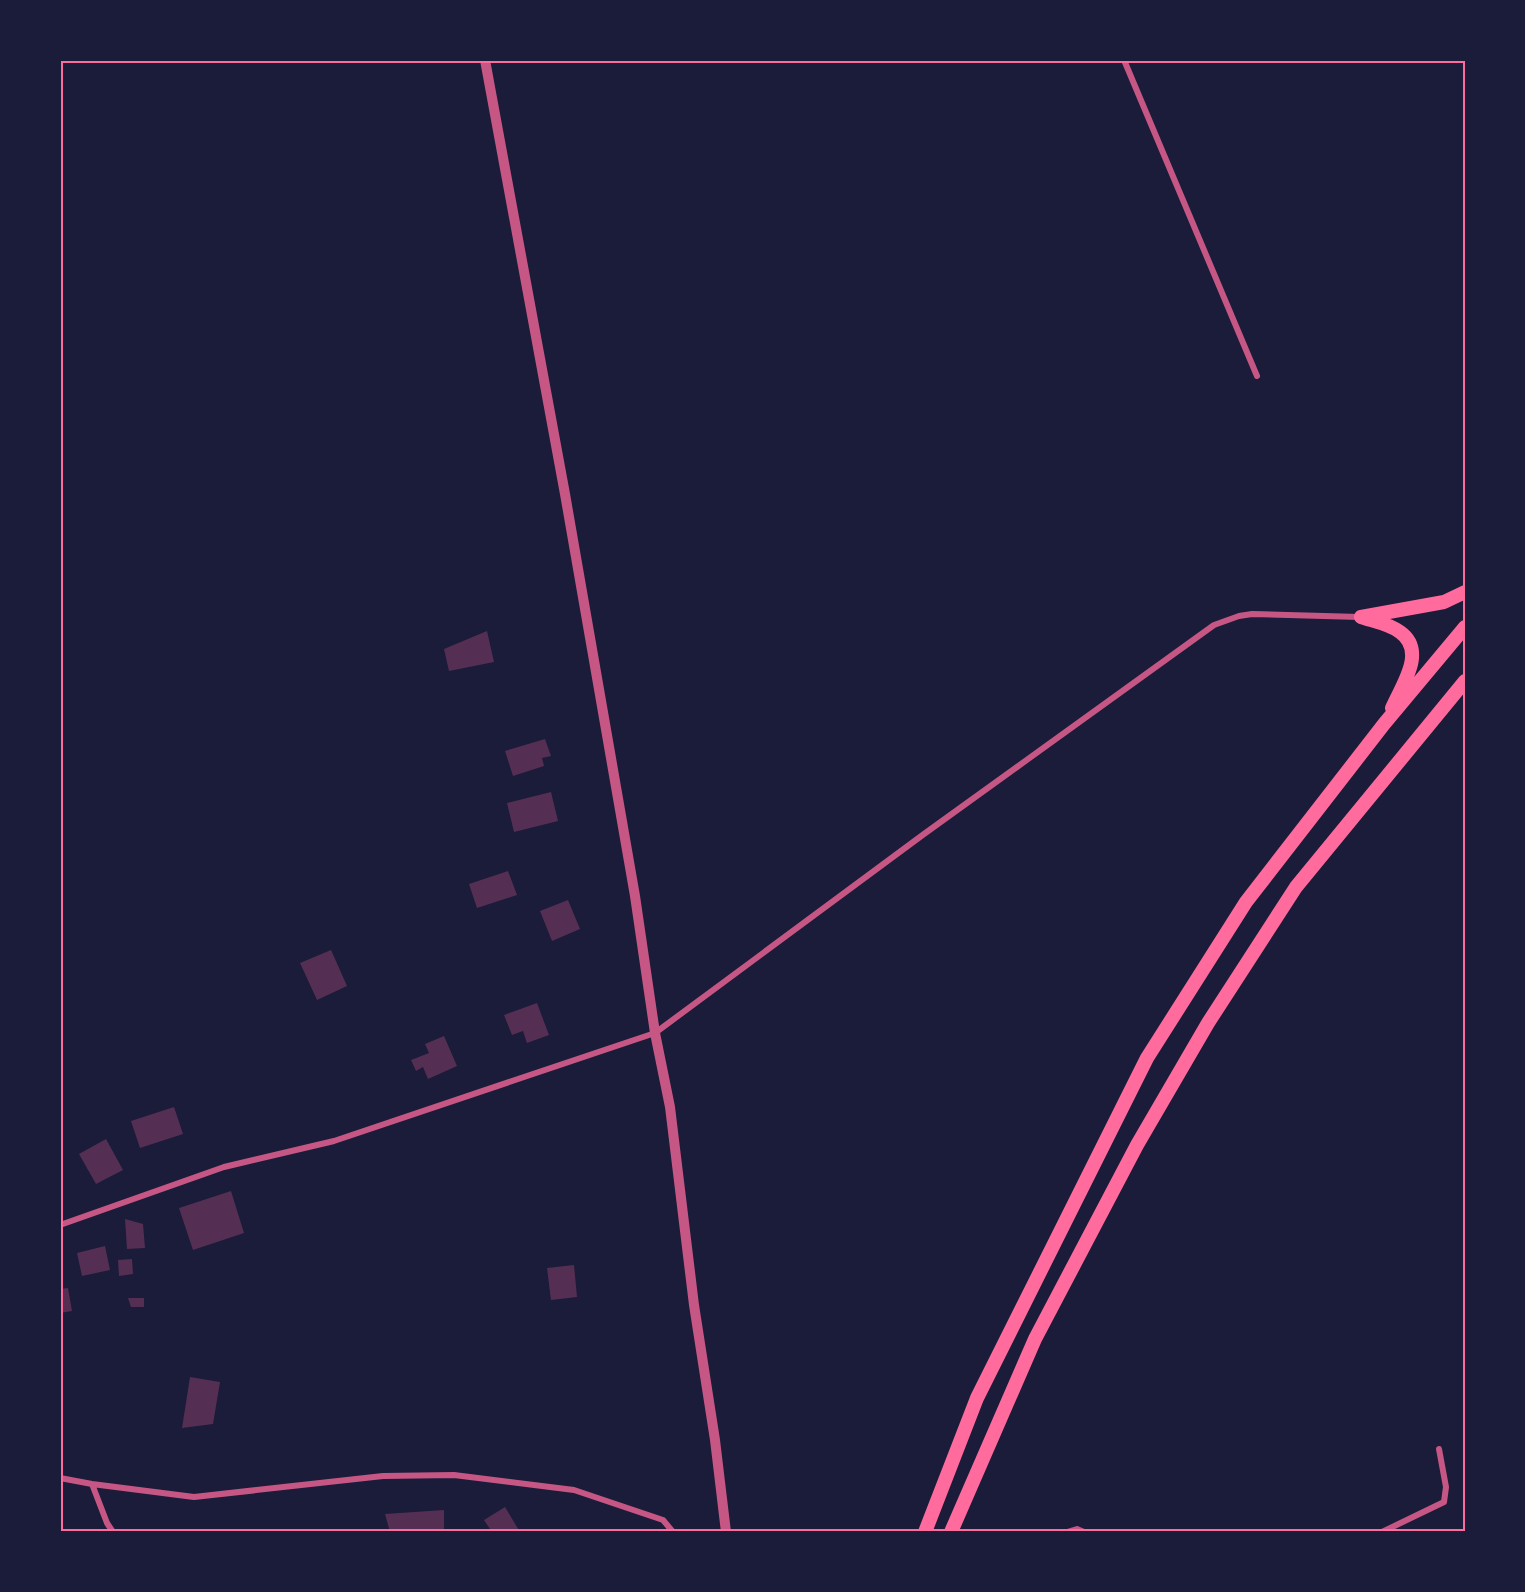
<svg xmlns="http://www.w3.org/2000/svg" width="1525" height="1592" font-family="'Varela Round',sans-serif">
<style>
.building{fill:#542f53}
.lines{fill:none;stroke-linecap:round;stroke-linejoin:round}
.minor{stroke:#c65784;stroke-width:6}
.tertiary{stroke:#c65784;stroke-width:10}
.trunk{stroke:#ff6b9d;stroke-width:14}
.neatline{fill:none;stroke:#ff6b9d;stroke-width:2}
</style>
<rect width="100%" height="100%" fill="#1b1b3a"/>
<path class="building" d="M487 631 494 662 449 671 444 649Z
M545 739 551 756 542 758 544 766 513 776 505 751Z
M551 792 558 821 514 832 507 803Z
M508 871 517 895 477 908 469 884Z
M568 900 580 929 552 941 540 911Z
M331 950 347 986 317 1000 300 963Z
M537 1003 549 1035 527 1043 523 1031 512 1035 504 1015Z
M444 1036 457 1066 428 1079 423 1067 416 1071 411 1060 429 1053 425 1044Z
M174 1107 183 1134 140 1148 131 1121Z
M106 1139 123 1170 96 1184 79 1154Z
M231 1191 244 1233 193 1250 179 1208Z
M125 1219 143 1224 145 1248 127 1249Z
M105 1246 110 1270 82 1276 77 1253Z
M132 1259 133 1274 119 1276 118 1260Z
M574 1265 577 1297 551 1300 547 1268Z
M68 1288 72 1311 60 1313V1289Z
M128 1298H144V1307H131Z
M190 1377 220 1382 213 1424 182 1428Z
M505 1507 520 1532H492L484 1520Z
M444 1510V1530L432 1532H390L385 1514Z"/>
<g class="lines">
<path class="minor" d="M1124 60 1257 376
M60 1225 224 1167 334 1141 655 1033 924 834 1214 625 1239 616 1252 614 1360 617
M60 1478 92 1484 194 1497 383 1476 454 1475 574 1490 663 1520 673 1532
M92 1484 107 1523 113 1532
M1067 1532 1077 1529 1084 1532
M1382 1532 1444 1502 1446 1487 1439 1449"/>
<path class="tertiary" d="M485 60 565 494 635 896 655 1033 670 1107 694 1305 715 1440 726 1532"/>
<path class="trunk" d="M1392 708C1402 685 1427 651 1400 632 1390 624 1373 621 1361 617L1444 602 1465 592
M925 1532 977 1398 1147 1058 1246 902 1384 724 1465 627
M951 1532 1035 1339 1137 1145 1208 1023 1296 887 1465 681"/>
</g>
<rect width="1525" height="1592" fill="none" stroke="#1b1b3a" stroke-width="123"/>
<rect x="62" y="62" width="1402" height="1468" class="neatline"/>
</svg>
